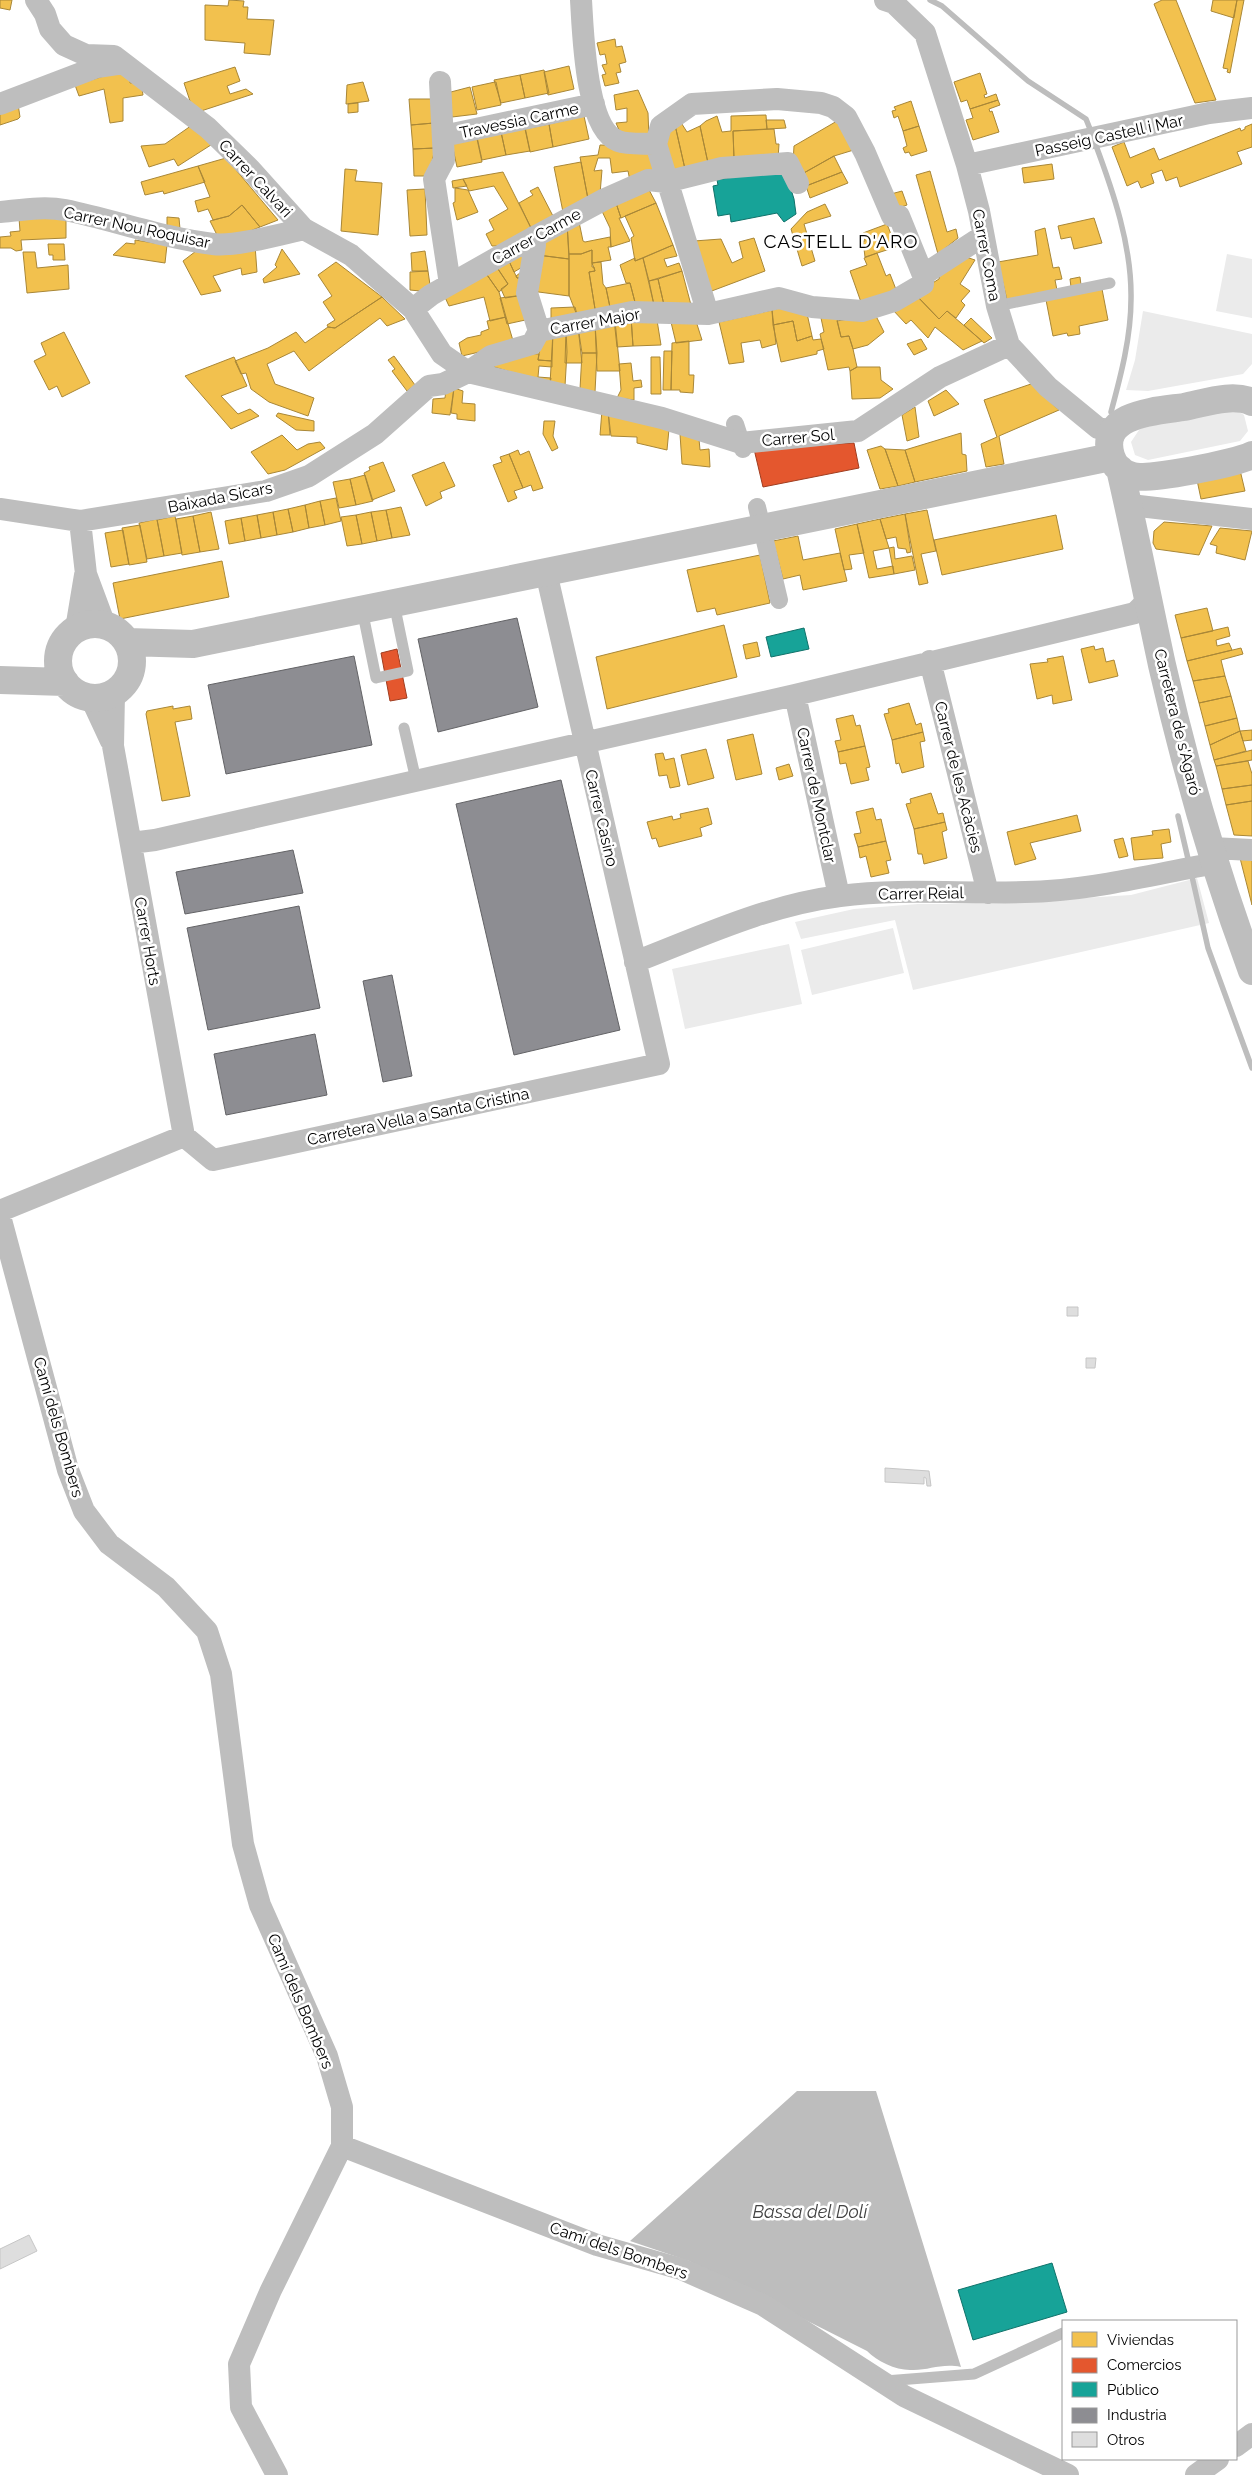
<svg xmlns="http://www.w3.org/2000/svg" width="1252" height="2475" font-family="Raleway,sans-serif">
<style>
.green{fill:#ebebeb}
.water{fill:#bdbdbd}
.homes{fill:#f2c14e;stroke:#a98737}
.shops{fill:#e4572e;stroke:#a03d20}
.public{fill:#17a398;stroke:#10726a}
.industry{fill:#8d8d92;stroke:#636366}
.lines{fill:none;stroke-linecap:round;stroke-linejoin:round}
.stream{stroke:#bdbdbd;stroke-width:5.5}
.building{fill:#dedede;stroke:#c6c6c6}
.service{stroke:#bebebe;stroke-width:11}
.pedestrian{stroke:#bebebe;stroke-width:18}
.minor{stroke:#bebebe;stroke-width:22}
.tertiary{stroke:#bebebe;stroke-width:28}
.labels{text-anchor:middle;stroke-width:5;stroke-linejoin:round;paint-order:stroke}
.street-label{font-size:16px;fill:#000;stroke:#fff}
.water-label{font-size:18px;font-style:italic;fill:#424242;stroke:#fff}
.quarter-label{font-size:19px;letter-spacing:1px;fill:#000;stroke:#fff}
</style>
<rect width="100%" height="100%" fill="#fff"/>
<path class="green" d="M1227 254 1252 259V318L1216 311Z
M1143 311 1252 334V364L1243 374 1148 391 1126 390 1135 360Z
M1230 406 1244 415 1248 431 1240 441 1148 460 1135 455 1131 442 1143 424Z
M1197 878 1209 923 913 990 895 920 801 939 795 922 854 909 918 904H989L1131 895Z
M893 928 904 973 812 995 801 950Z
M789 944 802 1004 685 1029 672 969Z"/>
<path class="water" d="M797 2091H876L961 2367C940 2363 929 2371 910 2370 895 2370 877 2361 867 2351L689 2261 630 2241Z"/>
<path class="homes" d="M0 0H12L10 10 0 8Z
M229 0 244 1 243 7H248L247 19 274 20 270 55 244 53 245 43 205 40V5L228 6Z
M1162 0H1176L1216 100 1195 103 1154 4Z
M1213 0H1237L1234 18 1211 11Z
M1237 0H1244L1230 73 1227 72 1228 69 1223 68Z
M615 39 616 47 622 46 626 62 619 64 621 72 616 73 619 83 605 86 602 75 606 74 602 65 607 64 605 54 600 55 597 43Z
M569 66 574 89 548 95 544 72Z
M235 67 240 81 227 86 230 94 246 89 253 94 201 111 191 104 184 83Z
M123 70 130 76V83L141 82 143 95 123 98V121L110 123 104 89 79 96 75 85Z
M544 70 549 93 525 98 520 75Z
M980 73 987 94 984 95 985 98 996 94 998 100 970 109 967 100 961 102 954 82Z
M520 75 525 98 501 103 494 80Z
M363 82 369 101 346 104 347 85Z
M495 82H496L501 105 477 110 472 87Z
M470 87 477 114 452 117 447 93Z
M638 90 648 113 649 139 622 137 616 123 627 122V108L616 110 614 95Z
M409 99H432L434 123 411 125Z
M998 100 1000 105 989 109 990 112 992 111 999 132 973 140 966 120 973 118 970 109Z
M911 101 919 126 903 131 898 116 894 118 892 111 896 110 894 107Z
M358 103V112L348 113V104Z
M18 104 20 117 18 119 0 125V109Z
M766 115 767 129 733 131 734 159 708 163 700 126 706 121 717 116 722 132 731 131V116Z
M584 116 589 139 553 147 549 124Z
M766 120H784L786 128 767 129Z
M680 121 687 132 700 126 708 163 685 169 675 125Z
M837 121 857 149 834 156 802 174 793 163 794 146Z
M195 123 214 143 178 166 174 159 149 167 141 146 165 144Z
M434 123 435 148 413 149 411 125Z
M549 124 553 147 530 152 525 129Z
M1252 124V147L1237 152 1242 164 1180 187 1177 177 1166 181 1162 170 1151 174 1154 183 1141 188 1138 181 1127 186 1112 147 1124 142 1130 158 1154 148 1159 160 1240 128 1241 131 1245 129V127Z
M675 125 685 169 670 173 662 141Z
M919 126 927 151 911 156 909 152 905 153 903 148 907 146 903 131Z
M525 127 530 151 506 155 501 132Z
M774 129 776 144H779L778 159H734L733 131Z
M501 132 506 155 482 160 477 137Z
M477 139 482 162 457 167 452 144Z
M600 145 650 146 656 169 630 181 628 171 612 173 610 158H598L594 171 602 170 600 194 588 199 580 157 598 155Z
M435 148 429 176H414L413 149Z
M834 156 842 172 806 186 802 174Z
M226 158 278 220 260 227 242 205 229 216 213 220 208 209 198 212 195 201 210 197 198 166Z
M581 162 588 199 563 212 554 167Z
M1052 164 1054 179 1024 183 1022 168Z
M198 166 205 182 164 194 163 191 145 195 141 182Z
M345 169 357 170 355 181 382 183 378 235 341 231Z
M930 171 947 232 956 229 958 238 938 254 916 175Z
M503 172 532 230 502 246H492L486 234 494 230 489 220 508 209 494 186 469 191 463 179Z
M842 172 848 183 810 198 806 186Z
M463 179 467 186 453 188 452 181Z
M647 186 656 203 621 218 615 200Z
M538 187 554 218 532 230 519 203 533 195 530 191Z
M455 188 468 190 478 212 457 220 453 203 455 202Z
M425 189 427 235 410 236 407 190Z
M902 191 907 205 896 209 891 194Z
M615 200 621 218H619L630 241 611 247 610 228 600 207Z
M656 203 673 245 635 261 631 238 634 236 625 216Z
M825 204 831 216 804 224 815 261 802 266 791 229 807 212Z
M242 205 260 227 233 238 218 237 210 221 229 216Z
M66 216V238L21 240 22 250 16 251 11 248H0V237L11 236 10 232 20 231 19 218Z
M167 217 179 218 180 229 167 227Z
M578 217 583 241 585 242 610 237 611 247H608L611 260 592 263V250L581 254H569L567 223Z
M1094 218 1102 243 1074 249 1071 237 1061 239 1058 226Z
M567 223 569 259 538 255 551 232Z
M887 224 896 247 865 257 863 241H865L863 233Z
M1045 228 1053 268 1059 267 1062 279 1055 280 1057 290 1007 300 998 262 1038 255 1035 231Z
M754 238 765 271 709 292 694 241 721 239 732 263 743 258 739 242Z
M135 240 167 245 165 263 113 255 126 243 135 244Z
M48 244H64L65 260H53V255H49Z
M255 245 257 272 242 275 241 268 213 276 221 291 201 295 183 261 200 248Z
M673 245 677 256 664 259 667 267 679 263 682 271 649 281 643 258Z
M282 249 300 274 264 283 263 279 277 267 275 265Z
M592 250V267H594L595 271 589 272 596 315 578 318 569 295V254H581Z
M425 251 428 271H412L411 253Z
M23 252H35L37 268 68 265 69 289 27 293Z
M531 252 525 278H517L516 276 525 269 524 266 514 272 508 259Z
M877 253 886 276 890 274 897 292 862 305 850 271 867 265 864 258Z
M537 255 569 259V296L531 291Z
M960 255 975 260 960 284 970 291 961 301 965 305 956 318 947 311 939 319 915 294 939 279 941 269Z
M635 258V261L643 258 654 305 636 306 630 283H626L620 265Z
M508 259 517 278H525L524 295 505 298 501 289 508 284 496 266Z
M336 262 382 297 335 328 328 327 327 325 335 320 323 302 332 296 318 275Z
M601 262 603 284 606 288 611 312 596 315 589 272 595 271 592 263Z
M496 266 508 284 499 292 485 272Z
M428 271 430 285 420 291 410 290V272Z
M682 271 691 305H664L658 279Z
M485 272 499 292 506 317 490 321 484 297 449 306 443 293Z
M1080 277 1081 285 1071 287 1070 279Z
M658 279 664 305H654L649 281Z
M630 283 636 306 611 312 606 288Z
M1102 289 1108 320 1079 326 1080 334 1068 336 1067 333 1053 336 1046 300Z
M915 294 939 319 947 311 982 341 963 350 935 327 928 338 911 320 906 324 892 309Z
M524 295 530 319 507 324 500 298Z
M382 297 405 319 387 326 380 318 309 371 294 351 267 364 275 384 314 398 308 416 269 402 251 389 246 373 241 374 235 361 268 348 296 332 305 343 328 327 335 328Z
M790 305 806 309 812 336 797 341 793 321 773 325 772 310Z
M575 307 578 318 551 324V308Z
M772 310 776 344 762 348 760 340 741 343 744 362 729 364 719 322Z
M656 314 661 345 633 346 631 317Z
M875 314 884 332 868 345 853 349 849 336 841 337 837 321Z
M836 315 841 337 849 336 853 349 857 367 850 371 849 367 828 370 820 334 824 332 821 318Z
M506 317 514 344 462 356 459 343 467 338 481 335V332L489 329 487 321Z
M631 317 633 346 617 347 614 319Z
M670 318H695L702 340 676 343Z
M971 318 992 338 984 343 964 325Z
M615 321 620 371H597L595 324Z
M793 321 797 341 812 336 813 340 821 339 824 349 817 351V354L781 362 773 325Z
M595 324 597 353H582L578 327Z
M578 327 582 363H565L566 330Z
M566 330 567 352 565 386 550 384 553 332Z
M64 332 90 383 62 397 57 386 49 390 34 361 46 355 41 343Z
M553 332 552 361 538 360 542 335Z
M921 339 927 349 914 355 907 344Z
M689 341V375H694L693 393 680 392V390H671L672 343Z
M664 351H672L671 390H663Z
M516 353 539 354 538 360 552 361V367L539 366 538 377 551 378 550 384 494 367 498 360Z
M582 353H597L595 392 580 389Z
M394 356 415 385 407 391 392 371 395 369 388 360Z
M234 357 247 386 221 396 238 414 250 409 259 416 231 429 185 376Z
M651 357H660L661 394H651Z
M631 363 633 381 641 380 642 387 634 388V400L617 398 621 390 619 364Z
M857 367H880L881 380 893 389 880 398 852 399 850 371Z
M1031 384 1059 410 999 436 1004 464 986 467 981 444 997 437 984 400Z
M454 388 463 391 462 403 475 404V421L457 419V414L451 413Z
M454 388 450 415 432 413 433 399 445 398 446 389Z
M946 390 959 404 934 416 928 401Z
M915 407 919 437 907 441 902 415Z
M602 410 608 411 610 435H600Z
M608 411 669 429 667 450 637 443V437L611 436Z
M278 413 314 421V431L296 430 276 416Z
M544 421H555L553 436 558 448 552 451 543 434Z
M961 433 962 454 966 455 967 471 915 482 905 450Z
M680 434 699 439 700 450 709 449 710 467 682 464Z
M282 435 297 450 308 444 320 442 325 448 285 470 268 474 251 452Z
M881 446 885 449 898 486 880 489 867 450Z
M885 449 905 450 915 482 898 486Z
M518 450 520 455 529 451 543 488 533 491 531 485 523 488 509 454Z
M509 454 523 488 514 491 517 498 508 502 493 465 502 462 500 457Z
M383 462 395 491 372 500 364 473 370 470 369 467Z
M444 462 455 486 440 492 442 498 426 506 412 475Z
M1240 470 1245 491 1201 499 1197 480Z
M365 475 373 501 356 505 350 479Z
M350 479 356 505 339 508 333 482Z
M336 498 341 521 325 525 320 501Z
M320 501 325 525 309 528 305 505Z
M305 505 309 528 293 532 288 509Z
M401 507 410 535 392 538 386 510Z
M288 509 293 532 277 535 273 512Z
M386 510 392 538 377 541 371 512Z
M927 510 936 551 921 554 928 583 919 585 905 514Z
M211 512 219 549 200 552 193 516Z
M273 512 277 535 261 538 257 515Z
M371 512 377 541 362 544 356 515Z
M905 514 911 552 907 553 906 549 898 548 896 537 886 539 880 519Z
M257 515 261 538 245 541 241 518Z
M356 515 362 544 347 546 341 517Z
M1056 515 1063 549 942 575 934 540Z
M175 516 182 553 164 556 157 520Z
M193 516 200 552 182 555 176 519Z
M241 518 245 541 229 544 225 521Z
M157 519 164 556 147 559 139 523Z
M880 519 889 548 873 551 877 569 893 566 894 574 869 578 857 524Z
M1164 522 1212 526 1199 555 1156 549 1153 543 1154 531Z
M857 524 864 553 849 555 852 569 844 570 835 529Z
M140 525 147 562 129 565 122 528Z
M1220 528 1252 531 1245 560 1216 553 1217 546 1210 544Z
M123 530 129 564 111 567 105 533Z
M798 536 803 560 840 553 847 581 803 590 800 575 783 579 773 541Z
M894 547 895 559 912 556 915 570 894 574 889 548Z
M760 555 770 603 717 615 715 608 697 612 687 570Z
M222 561 229 597 120 619 113 583Z
M1207 608 1213 631 1181 638 1175 615Z
M724 625 737 677 607 709 596 657Z
M1228 627 1230 636 1216 640 1217 646 1229 643 1232 650 1187 661 1181 638Z
M757 642 760 656 746 659 743 645Z
M1094 646 1095 650 1103 648 1106 662 1114 660 1118 676 1089 683 1081 649Z
M1241 648 1243 654 1221 660 1225 676 1193 681 1187 661Z
M1063 656 1072 700 1053 704 1052 695 1037 699 1030 664 1048 662 1047 659Z
M1225 676 1231 696 1199 703 1193 681Z
M1231 696 1237 718 1205 726 1199 703Z
M909 703 916 725 921 723 923 732 892 740 884 714 889 713 888 709Z
M173 706V709L190 706 192 719 175 722 190 796 162 801 146 714 147 711Z
M853 715 856 726 860 725 865 746 838 752 835 741 841 740 836 719Z
M1237 718 1240 731 1210 745 1205 726Z
M1252 730V740L1243 741 1240 731Z
M1240 731 1246 751 1214 760 1210 745Z
M923 732 925 741 920 742 924 767 902 773 899 763 896 764 892 740Z
M753 734 762 774 736 780 727 740Z
M865 746 870 767 866 768 869 780 851 784 846 763 840 764 838 752Z
M706 749 714 778 688 785 681 755Z
M1252 750V760L1216 766 1214 760Z
M663 753 665 760 674 758 680 786 670 788 667 775 659 776 655 754Z
M1248 761 1252 774V785L1222 789 1216 766Z
M789 764 793 776 779 780 776 768Z
M1252 785V801L1226 805 1222 789Z
M931 793 938 814 943 813 945 822 914 829 906 804 911 803 910 799Z
M1252 801V836L1234 835 1226 805Z
M708 808 712 824 700 828 702 836 659 847 656 838 652 839 647 822 672 816 673 820 681 818 680 814Z
M873 808 876 820 881 819 886 841 858 847 854 834 861 833 856 812Z
M1077 815 1081 831 1030 843 1036 859 1015 865 1007 832Z
M945 822 947 830 942 832 947 858 924 864 922 854H918L914 829Z
M1169 829 1171 842 1161 844 1163 858 1134 860 1131 838 1153 835 1152 831Z
M1123 838 1128 856 1119 858 1114 840Z
M886 841 891 860 886 861 889 873 871 877 866 856 860 858 858 847Z
M1240 858 1252 859V905Z"/>
<path class="shops" d="M854 443 859 468 763 487 754 449Z
M397 649 407 698 390 701 381 653Z"/>
<path class="public" d="M784 167 794 199 796 214 784 222 777 213 731 222 730 214 718 216 713 186 718 185 717 180Z
M804 628 809 649 771 657 766 637Z
M1052 2263 1067 2312 973 2340 958 2290Z"/>
<path class="industry" d="M517 618 538 707 438 732 418 639Z
M354 656 372 745 226 774 208 685Z
M561 780 620 1030 514 1055 456 804Z
M293 850 303 893 185 914 176 872Z
M299 906 320 1008 208 1030 187 928Z
M392 975 412 1076 383 1082 363 981Z
M315 1034 327 1095 226 1115 214 1054Z"/>
<g class="lines">
<path class="stream" d="M930 0 942 6 1028 81 1086 119 1092 134
M1095 143C1113 191 1132 246 1131 299 1131 337 1121 375 1111 412
M1178 816 1189 863
M1191 872 1208 948 1252 1068"/>
</g>
<path class="building" d="M1067 1307H1078V1316H1067Z
M1086 1358H1096L1095 1368H1086Z
M885 1468 929 1471 931 1486H927L926 1478 924 1477V1484L885 1482Z
M29 2235 37 2251 0 2269V2249Z"/>
<g class="lines">
<path class="service" d="M997 306 1110 283
M362 609 376 678 408 671 394 603
M404 728 416 780
M885 2381 974 2374 1063 2333"/>
<path class="pedestrian" d="M735 424 743 449
M757 507 779 600"/>
<path class="minor" d="M36 0 45 14 50 29 64 45 86 55 114 56 208 128 250 169 304 229 351 255 413 309 442 354 468 372 662 418 741 443 858 431 940 377 1009 345
M581 0C583 30 585 129 618 141 629 145 644 143 656 144
M885 0 894 3 925 33 967 165 979 211 997 306 1009 345 1048 387 1098 428 1113 431
M440 82 444 160 434 179 450 284
M0 104 97 67 117 64
M443 136 594 104
M967 165 1209 113 1252 108
M0 212C21 210 44 206 65 210 114 220 163 238 213 244 235 247 281 234 304 229
M534 237 535 245 527 293 539 331
M413 309 431 295 525 242 605 199 648 180 666 182 722 168 788 163 798 183
M708 314 656 144 661 126 692 104 777 99 821 103 833 107 846 117 865 153 892 216H899L923 275
M1139 506 1252 519
M0 509 80 521 266 491 309 476 375 434 429 386 443 384 468 372 491 356 532 344 539 331 632 312 708 314 779 298 812 307 862 311 894 301 923 284V275L983 236
M80 521 86 574 105 625
M76 629 85 575
M930 661 988 893
M114 693 113 746 184 1136
M795 695 839 896
M91 698 111 741
M131 843 155 840 795 695 1135 613 1149 599
M1212 848 1252 850
M635 962C702 936 768 905 840 896 909 887 979 896 1048 891 1105 887 1160 873 1216 863
M184 1136 213 1160 659 1064 546 572
M0 1211 184 1136
M0 1216 68 1470 84 1511 109 1544 166 1587 207 1631 221 1674 243 1844 260 1905 327 2056 342 2107V2146L271 2290 239 2364 241 2407 277 2475
M342 2146 597 2245 681 2269 763 2305 904 2396 1068 2475
M1236 2446 1252 2434
M1196 2475 1218 2459"/>
<path class="tertiary" d="M1252 402C1232 393 1205 403 1184 407 1157 411 1098 413 1111 456 1114 466 1122 473 1132 476 1148 481 1237 463 1252 455
M1120 469C1135 534 1148 600 1162 665 1185 766 1216 874 1252 971
M58 661a37 37 0 1 1 74 0a37 37 0 1 1-74 0Z
M127 642 193 644 1111 457
M0 680 65 682"/>
</g>
<g class="labels">
<g class="street-label">
<text transform="translate(519 120) rotate(-12)" y="6">Travessia Carme</text>
<text transform="translate(1109 135) rotate(-12)" y="6">Passeig Castell i Mar</text>
<text transform="translate(256 178) rotate(47)" y="6">Carrer Calvari</text>
<text transform="translate(137 227) rotate(12)" y="6">Carrer Nou Roquisar</text>
<text transform="translate(536 236) rotate(-29)" y="6">Carrer Carme</text>
<text transform="translate(987 255) rotate(79)" y="6">Carrer Coma</text>
<text transform="translate(595 321) rotate(-10)" y="6">Carrer Major</text>
<text transform="translate(798 437) rotate(-5)" y="6">Carrer Sol</text>
<text transform="translate(220 497) rotate(-11)" y="6">Baixada Sicars</text>
<text transform="translate(1178 722) rotate(76)" y="6">Carretera de s'Agaró</text>
<text transform="translate(959 777) rotate(76)" y="6">Carrer de les Acàcies</text>
<text transform="translate(817 795) rotate(78)" y="6">Carrer de Montclar</text>
<text transform="translate(602 818) rotate(77)" y="6">Carrer Casino</text>
<text transform="translate(921 893) rotate(-1)" y="6">Carrer Reial</text>
<text transform="translate(148 941) rotate(80)" y="6">Carrer Horts</text>
<text transform="translate(418 1116) rotate(-12)" y="6">Carretera Vella a Santa Cristina</text>
<text transform="translate(59 1427) rotate(74)" y="6">Camí dels Bombers</text>
<text transform="translate(301 2001) rotate(67)" y="6">Camí dels Bombers</text>
<text transform="translate(619 2250) rotate(19)" y="6">Camí dels Bombers</text>
</g>
<g class="water-label">
<text x="810" y="2218">Bassa del Dolí</text>
</g>
<g class="quarter-label">
<text x="841" y="248">CASTELL D'ARO</text>
</g>
</g>
<rect x="1062" y="2320" width="175" height="140" fill="#ffffff" stroke="#999999"/>
<rect x="1072" y="2332" width="25" height="15" fill="#f2c14e" stroke="#999999"/>
<text x="1107" y="2345" font-size="15" fill="#000000">Viviendas</text>
<rect x="1072" y="2358" width="25" height="15" fill="#e4572e" stroke="#999999"/>
<text x="1107" y="2370" font-size="15" fill="#000000">Comercios</text>
<rect x="1072" y="2382" width="25" height="15" fill="#17a398" stroke="#999999"/>
<text x="1107" y="2395" font-size="15" fill="#000000">Público</text>
<rect x="1072" y="2408" width="25" height="15" fill="#8d8d92" stroke="#999999"/>
<text x="1107" y="2420" font-size="15" fill="#000000">Industria</text>
<rect x="1072" y="2432" width="25" height="15" fill="#dedede" stroke="#999999"/>
<text x="1107" y="2445" font-size="15" fill="#000000">Otros</text>
</svg>
